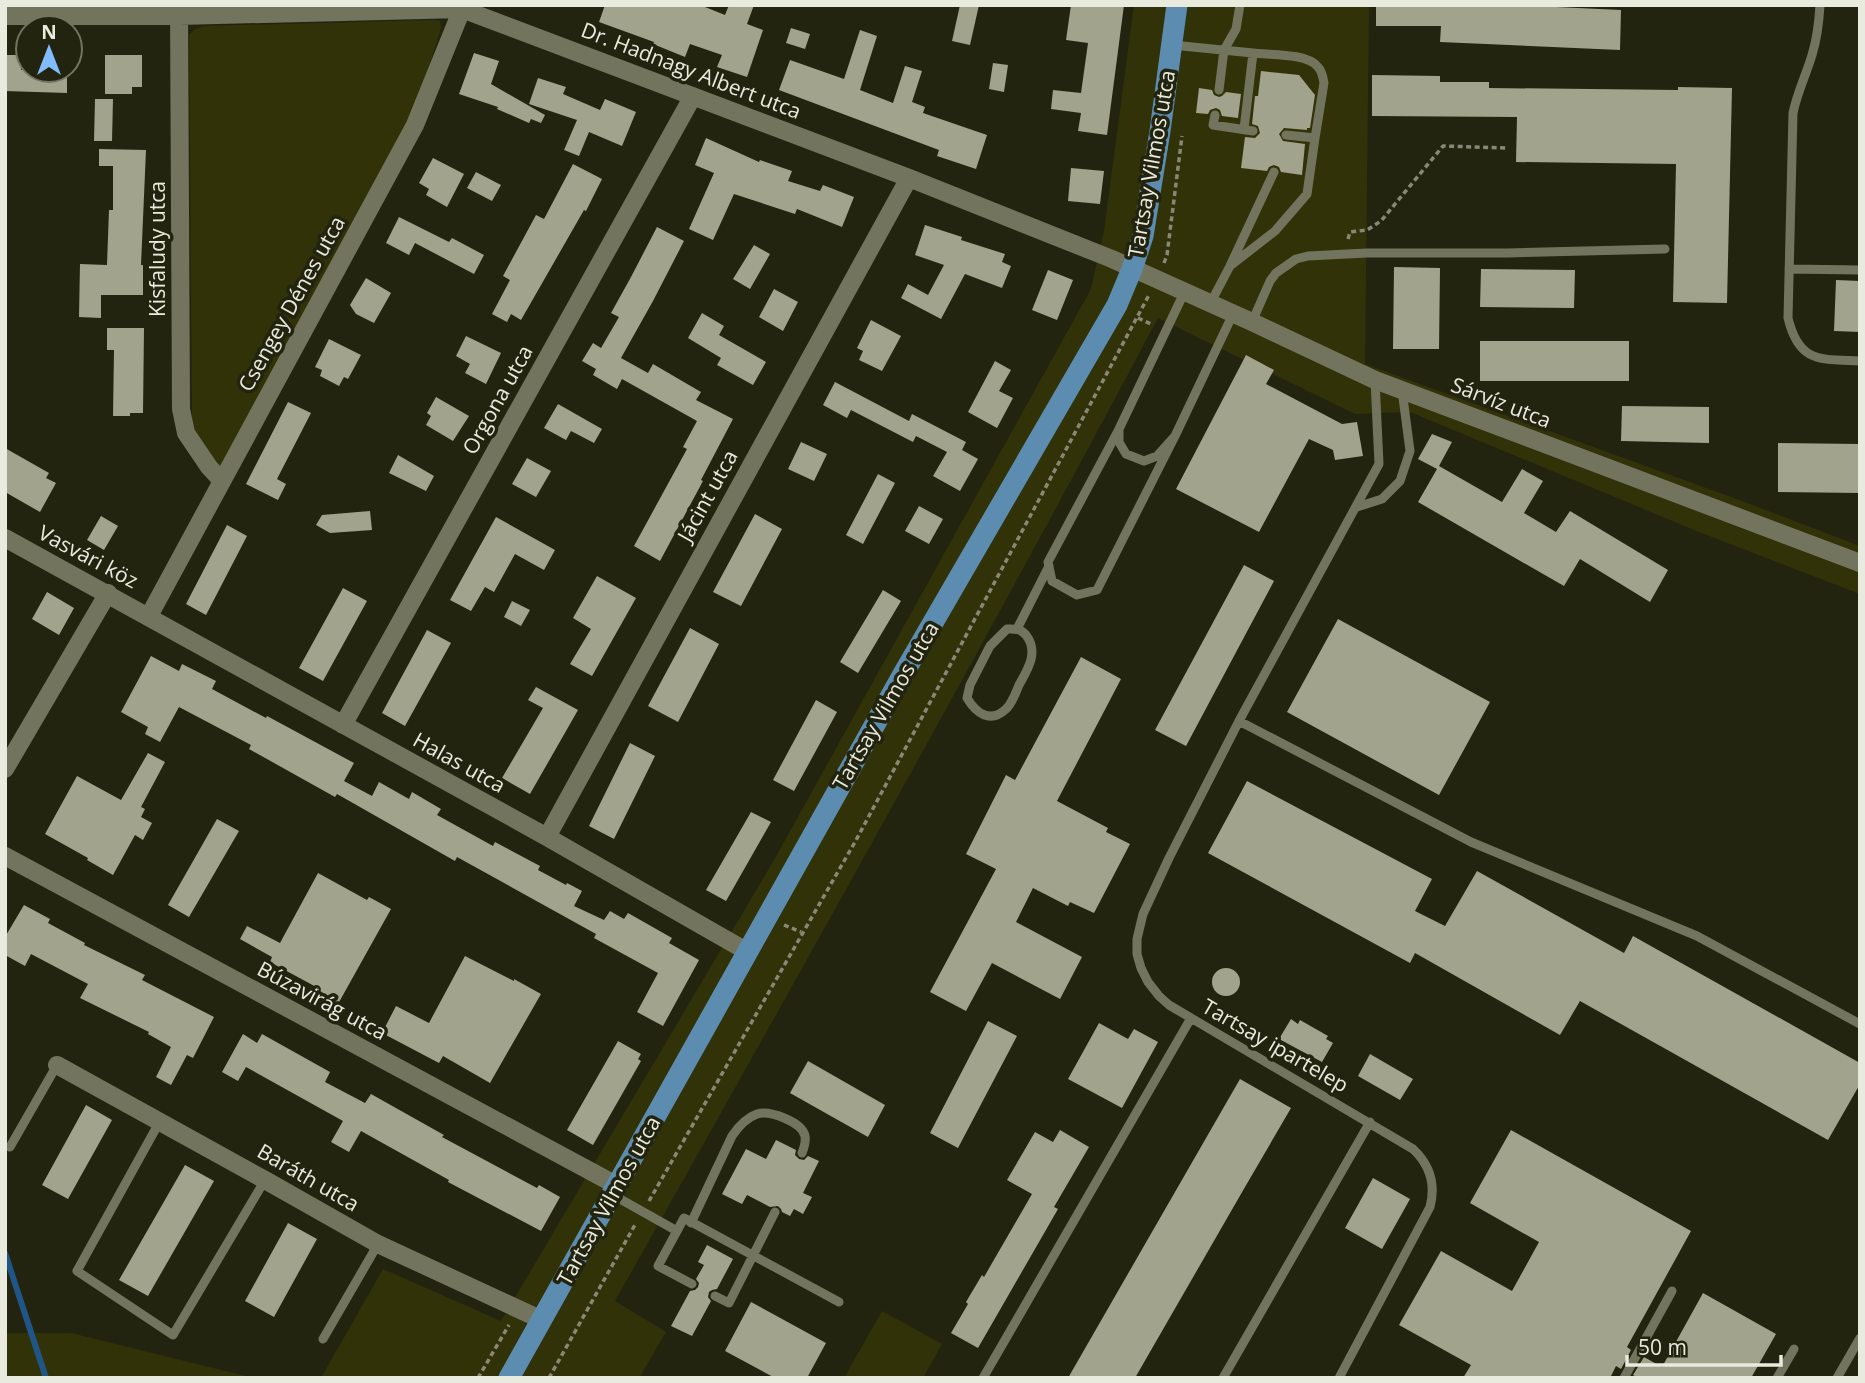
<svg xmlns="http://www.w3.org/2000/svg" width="1865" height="1383" font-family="'Open Sans',sans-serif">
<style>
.green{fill:#323208}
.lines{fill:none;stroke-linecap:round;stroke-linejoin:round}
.stream{stroke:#205687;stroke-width:6}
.building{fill:#a2a38c}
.path{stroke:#878878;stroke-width:3.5;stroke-dasharray:5 3.5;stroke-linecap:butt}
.service{stroke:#73745e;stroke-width:9}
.minor{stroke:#73745e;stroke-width:18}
.primary{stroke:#5c8db1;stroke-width:21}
.labels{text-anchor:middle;stroke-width:7;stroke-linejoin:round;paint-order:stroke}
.street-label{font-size:21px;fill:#eaebdf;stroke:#232410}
</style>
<rect width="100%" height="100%" fill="#232410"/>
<path class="green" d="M1134 5H1369L1365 364 1742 501 1860 546V594L1699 532 1410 412 1355 414 1158 318C982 649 799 975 615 1301L666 1332 639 1378H321L383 1269 501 1321 774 860 1091 289 1104 231Z
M430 20 440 21 441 28 424 83 399 141 221 469 200 446 192 425 189 35 195 29 204 26Z
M882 1311 942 1344 923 1378H844Z
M5 1333H71L254 1378H5Z"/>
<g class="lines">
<path class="stream" d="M5 1253 46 1378"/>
</g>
<path class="building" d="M605 5H700L725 15 729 5H754L747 24 763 30 747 77 717 67 722 55 690 44 685 57 653 44 654 42 599 22Z
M960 5H979L970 45 952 41Z
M1071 5H1124L1107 135 1078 131 1081 113 1051 109 1053 90 1081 93 1088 43 1066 40Z
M1376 5H1511L1621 10 1620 50 1440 42 1441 26H1376Z
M791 28 810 34 805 49 786 43Z
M860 30 877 36 860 90 893 103 905 66 922 71 912 102 925 107 923 113 987 135 976 169 937 156 939 150 779 90 790 60 844 79Z
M474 53 499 61 491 84 545 115 541 123 531 119 529 123 497 109 498 107 459 94Z
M5 55H21V70H67V93L5 91Z
M105 55H142V87H132V94H105Z
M993 63 1008 65 1004 92 989 89Z
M1261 71 1299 75 1315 95 1310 128H1307V130L1284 128 1279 134 1283 141 1305 144 1302 175 1281 172 1279 167 1274 165 1269 167 1267 171 1241 168 1245 137 1255 138 1260 133 1258 126 1252 124 1255 96H1258Z
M1372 75 1440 76V82H1489V88L1678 90V87L1732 88 1727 303 1673 302 1676 164 1516 162 1517 117 1372 116Z
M538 78 566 87 563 94 600 110 605 99 636 112 622 146 589 132 579 156 564 150 577 120 529 104Z
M1199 88 1212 90 1214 95 1219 97 1222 96 1226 92 1241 94 1238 118 1222 116 1220 110 1216 108 1210 110 1208 114 1196 113Z
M95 99H113L112 141H94Z
M706 138 759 162 760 160 792 171 788 181 820 191 823 185 854 197 842 227 797 209 795 214 734 194 713 240 689 229 714 173 695 165Z
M99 149 146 150 141 265H143V295H101V318L79 317 80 264 107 265 109 210H113V166H99Z
M433 158 464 174 447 207 426 195 429 189 419 183Z
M573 164 602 179 586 211 584 210 521 320 511 314 507 322 492 314 510 280 503 276 536 215 544 219Z
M1071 168 1104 171 1100 204 1068 201Z
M476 172 501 185 492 201 467 188Z
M399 217 449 242 452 238 484 255 474 274 415 243 409 255 386 243Z
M925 225 962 237 961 240 1005 254 1002 262 1011 266 1002 288 965 274 941 319 901 298 908 284 928 295 944 265 915 255Z
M657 227 684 241 653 301 621 358 648 373 653 364 701 392 696 400 733 419 701 480 703 481 660 561 634 546 687 449 683 447 697 421 622 379 617 389 593 375 596 369 582 361 593 343 601 348 619 317 611 313 631 277Z
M754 245 770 254 750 289 733 279Z
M1394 267 1440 268 1439 349H1393Z
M1481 269 1575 270 1574 308 1480 307Z
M1048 270 1073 280 1057 320 1032 310Z
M366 278 391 293 374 323 356 314 350 305Z
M1836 280 1860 281V332L1834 331Z
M774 289 798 302 783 331 759 317Z
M702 313 724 326 719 335 766 362 753 385 717 365 721 358 688 338Z
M871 320 901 336 882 371 859 360 863 351 857 348Z
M107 328H144L143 413H130V416H113L114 350H107Z
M466 336 501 353 486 384 465 373 470 364 456 356Z
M329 339 361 355 348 379 344 377 339 386 320 376 322 370 315 367Z
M1480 341H1629V381H1480Z
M1246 355 1274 370 1266 384 1342 424 1357 422 1363 456 1335 460 1333 450 1309 439 1259 532 1176 489Z
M995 361 1011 370 999 391 1013 398 997 428 968 412Z
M835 382 909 421 912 414 966 442 962 450 978 459 960 491 933 476 947 452 916 436 913 442 851 410 847 418 823 405Z
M436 397 469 416 453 441 426 425 431 416 427 413Z
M288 402 311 413 277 479 286 484 278 500 246 484Z
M558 404 602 429 594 443 571 431 566 440 544 428Z
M1622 406 1709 407V443L1621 441Z
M1432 434 1452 442 1439 466 1502 502 1522 469 1543 481 1524 513 1556 532 1570 511 1668 570 1650 602 1580 559 1564 586 1418 502 1437 469 1418 459Z
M801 442 827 454 814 481 788 469Z
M1778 443 1860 444V493L1778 492Z
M5 448 49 473 46 478 56 483 40 512 5 492Z
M398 455 434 476 426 491 389 473Z
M527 458 551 471 536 497 512 484Z
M878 474 895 483 863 544 846 535Z
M919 506 943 519 929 544 905 531Z
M370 511 372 530 330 533 316 525 322 515Z
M755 514 782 529 741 606 713 592Z
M101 516 118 526 104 550 87 540Z
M496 517 555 550 544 570 515 554 494 592 485 587 471 611 450 600Z
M227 525 247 536 206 615 186 604Z
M1244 565 1274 581 1186 746 1155 730Z
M597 576 636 598 592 676 570 664 591 629 573 618Z
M343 588 367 601 323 681 299 668Z
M883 590 901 601 858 673 840 662Z
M47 592 74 608 59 635 32 619Z
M512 601 530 610 521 626 504 617Z
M1338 619 1490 702 1439 795 1287 712Z
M690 628 719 644 678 722 648 706Z
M427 630 451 643 405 726 382 713Z
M151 656 179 671 182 664 216 681 212 689 266 718 267 716 354 763 344 781 372 796 379 782 409 799 412 792 441 809 437 815 493 846 495 842 540 866 538 870 566 885 567 883 582 891 574 906 604 920 610 911 624 919 628 913 672 938 669 943 699 960 663 1026 637 1012 658 973 594 938 596 934 457 857 455 861 337 794 335 797 249 749 251 745 179 707 160 742 145 734 148 727 121 712Z
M1081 657 1121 679 1057 801 1108 828 1106 832 1130 844 1094 913 1070 902 1068 906 1033 888 1016 922 1082 957 1060 999 992 963 966 1011 930 992 996 869 966 854 1006 775 1015 780Z
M536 687 578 710 530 794 502 778 543 708 528 700Z
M816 700 837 712 794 791 773 780Z
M630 743 655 756 614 839 589 826Z
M148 753 165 762 141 807 145 809 141 817 152 823 143 840 135 835 113 875 87 860 88 858 45 834 77 776 121 800Z
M1247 781 1432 879 1415 911 1445 926 1477 871 1624 953 1633 936 1860 1063V1084L1828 1140 1580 1001 1560 1035 1415 953 1410 963 1208 853Z
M751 812 771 822 726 901 706 890Z
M217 819 239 831 189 917 168 905Z
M318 873 367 900 369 897 391 909 338 1004 316 992 318 988 270 962 272 957 240 939 247 926 280 943Z
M24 905 50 919 48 923 85 943 84 945 145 975 142 980 214 1017 193 1058 187 1055 171 1085 156 1077 171 1047 148 1034 149 1032 80 998 88 984 31 954 25 966 5 955V937Z
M465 956 514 981V979L541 994 490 1083 443 1056 439 1063 382 1033 396 1006 429 1023Z
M1212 982a14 14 0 1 1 28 0a14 14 0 1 1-28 0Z
M1291 1019 1298 1024 1300 1020 1328 1036 1326 1039 1333 1043 1322 1062 1279 1039Z
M988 1021 1017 1036 958 1148 930 1133Z
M1099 1023 1128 1039 1134 1029 1158 1042 1122 1108 1068 1079Z
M243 1034 257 1043 262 1034 330 1072 325 1082 365 1103 371 1094 444 1135 442 1137 537 1188 539 1185 560 1197 541 1231 448 1182 449 1180 361 1131 349 1152 331 1142 343 1121 246 1067 238 1081 222 1072Z
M618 1041 641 1054 638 1059 641 1061 593 1145 567 1130Z
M1370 1054 1413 1079 1400 1100 1358 1076Z
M808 1061 885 1105 868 1137 790 1093Z
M1240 1079 1291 1108 1245 1187 1135 1378H1068Z
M86 1105 112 1120 68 1199 42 1185Z
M1060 1130 1089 1147 1054 1207 1058 1209 978 1348 951 1333 968 1304 966 1302 982 1275 984 1277 1032 1194 1007 1180 1035 1132 1053 1142Z
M1511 1130 1691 1231 1627 1347 1631 1350 1621 1369 1616 1366 1610 1378H1463L1471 1365 1399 1325 1441 1251 1512 1291 1539 1242 1470 1203Z
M776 1140 796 1150 795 1155 799 1159 804 1160 808 1156 819 1161 803 1193 812 1197 803 1214 794 1209 790 1216 782 1212 781 1209 778 1206 770 1207 747 1195 742 1204 722 1194 746 1149 766 1159Z
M185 1165 214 1181 148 1296 119 1280Z
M1373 1178 1410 1199 1382 1249 1345 1228Z
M288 1223 317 1239 274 1317 245 1301Z
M707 1245 733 1259 717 1289 712 1290 709 1292 708 1297 711 1301 692 1336 671 1326 690 1291 695 1290 698 1287 699 1283 696 1279 704 1265 698 1262Z
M1703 1293 1776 1334 1751 1378H1638L1633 1375 1644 1357 1662 1367Z
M751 1302 826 1343 807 1378H775L725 1351Z"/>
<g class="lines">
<path class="path" d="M1348 239 1350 232 1367 230 1381 221 1443 146 1506 148
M1164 263 1167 255 1182 136
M1138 318 1153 325
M784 925 801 932
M649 1201 855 842 1149 295
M478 1378 509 1325
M549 1378 636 1223"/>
<path class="service" d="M1820 5C1819 22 1817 39 1812 55 1806 75 1797 93 1793 113L1788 318C1799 363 1819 359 1860 361
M1172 45 1253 53 1244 129
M1253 53C1269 55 1308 53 1318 67 1322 71 1323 77 1324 83L1315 138 1286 135
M1219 90 1224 50 1236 29 1240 5
M1215 115 1213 125 1253 131
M1230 266 1275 231 1307 194 1315 138
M1789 269 1860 270
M1184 293 1119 429V442L1126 454 1144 461 1157 456 1175 436 1233 314
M1210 304 1230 266 1274 172
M1252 322 1270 281 1276 273 1296 259 1308 256 1367 253H1508L1665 249
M1119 429 1048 562 1052 581 1077 595 1097 590 1175 436
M1357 507 1382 499 1400 481 1410 451 1402 390
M1007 629C1015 629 1020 628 1026 635 1039 652 1028 669 1019 685 1016 692 1012 704 1006 709 990 724 976 713 967 698L970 685 990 646Z
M1017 629 1049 566
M1239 721 1471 842 1697 936 1860 1024
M160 1121 77 1271 173 1335 265 1180
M10 1147 57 1065
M613 1195 677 1231
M691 1223 732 1136C738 1127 746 1118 757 1114 770 1110 802 1122 805 1136 806 1142 804 1148 802 1153
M692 1284 658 1266 684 1218 839 1302
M715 1296 729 1303 775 1212
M323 1339 378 1244
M983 1378 1191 1018
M1223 1378 1370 1122
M1339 1378 1430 1207C1436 1184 1430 1165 1413 1149L1169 1005 1159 996 1148 982 1141 968 1137 954V939L1143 914 1169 858 1239 721 1379 464 1375 380
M1624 1378 1672 1291
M1777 1378 1794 1349
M1837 1378 1860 1338"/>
<path class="minor" d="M179 7 181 409 186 433 209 467 222 481
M5 16H179L462 9 909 178 1112 259 1252 322 1375 380 1860 563
M5 538 547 837 748 952
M149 616 415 125 462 9
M343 725 693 96
M5 769 108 593
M547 837 909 178
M5 856 618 1186
M57 1065 265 1180 378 1244 542 1320"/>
<path class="primary" d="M509 1378 902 676 1117 305 1132 269 1143 236 1160 131 1177 5"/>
</g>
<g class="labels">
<g class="street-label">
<text transform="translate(691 71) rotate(21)" y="7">Dr. Hadnagy Albert utca</text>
<text transform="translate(1152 164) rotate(-80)" y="7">Tartsay Vilmos utca</text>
<text transform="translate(158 249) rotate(-90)" y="7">Kisfaludy utca</text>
<text transform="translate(292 304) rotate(-61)" y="7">Csengey Dénes utca</text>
<text transform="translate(498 400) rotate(-61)" y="7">Orgona utca</text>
<text transform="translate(1501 403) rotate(21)" y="7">Sárvíz utca</text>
<text transform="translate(708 496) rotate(-61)" y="7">Jácint utca</text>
<text transform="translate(88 557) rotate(28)" y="7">Vasvári köz</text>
<text transform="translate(886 706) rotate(-60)" y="7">Tartsay Vilmos utca</text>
<text transform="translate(459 763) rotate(29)" y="7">Halas utca</text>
<text transform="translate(322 1001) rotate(28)" y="7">Búzavirág utca</text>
<text transform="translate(1275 1046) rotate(30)" y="7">Tartsay ipartelep</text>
<text transform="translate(308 1178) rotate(30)" y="7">Baráth utca</text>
<text transform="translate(609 1201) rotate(-61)" y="7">Tartsay Vilmos utca</text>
</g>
</g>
<rect width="1865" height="1383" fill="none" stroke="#eaebdf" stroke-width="14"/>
<g transform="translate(49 49)"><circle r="33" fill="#232410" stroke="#737463" stroke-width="2"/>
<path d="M0-5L12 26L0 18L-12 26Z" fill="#80bdfa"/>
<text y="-10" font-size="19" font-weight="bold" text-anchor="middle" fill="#eaebdf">N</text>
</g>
<path d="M1627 1355v10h154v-10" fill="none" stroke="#eaebdf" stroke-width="3.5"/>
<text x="1638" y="1355" font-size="21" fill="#eaebdf" stroke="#232410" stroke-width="5" paint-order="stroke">50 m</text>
</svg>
